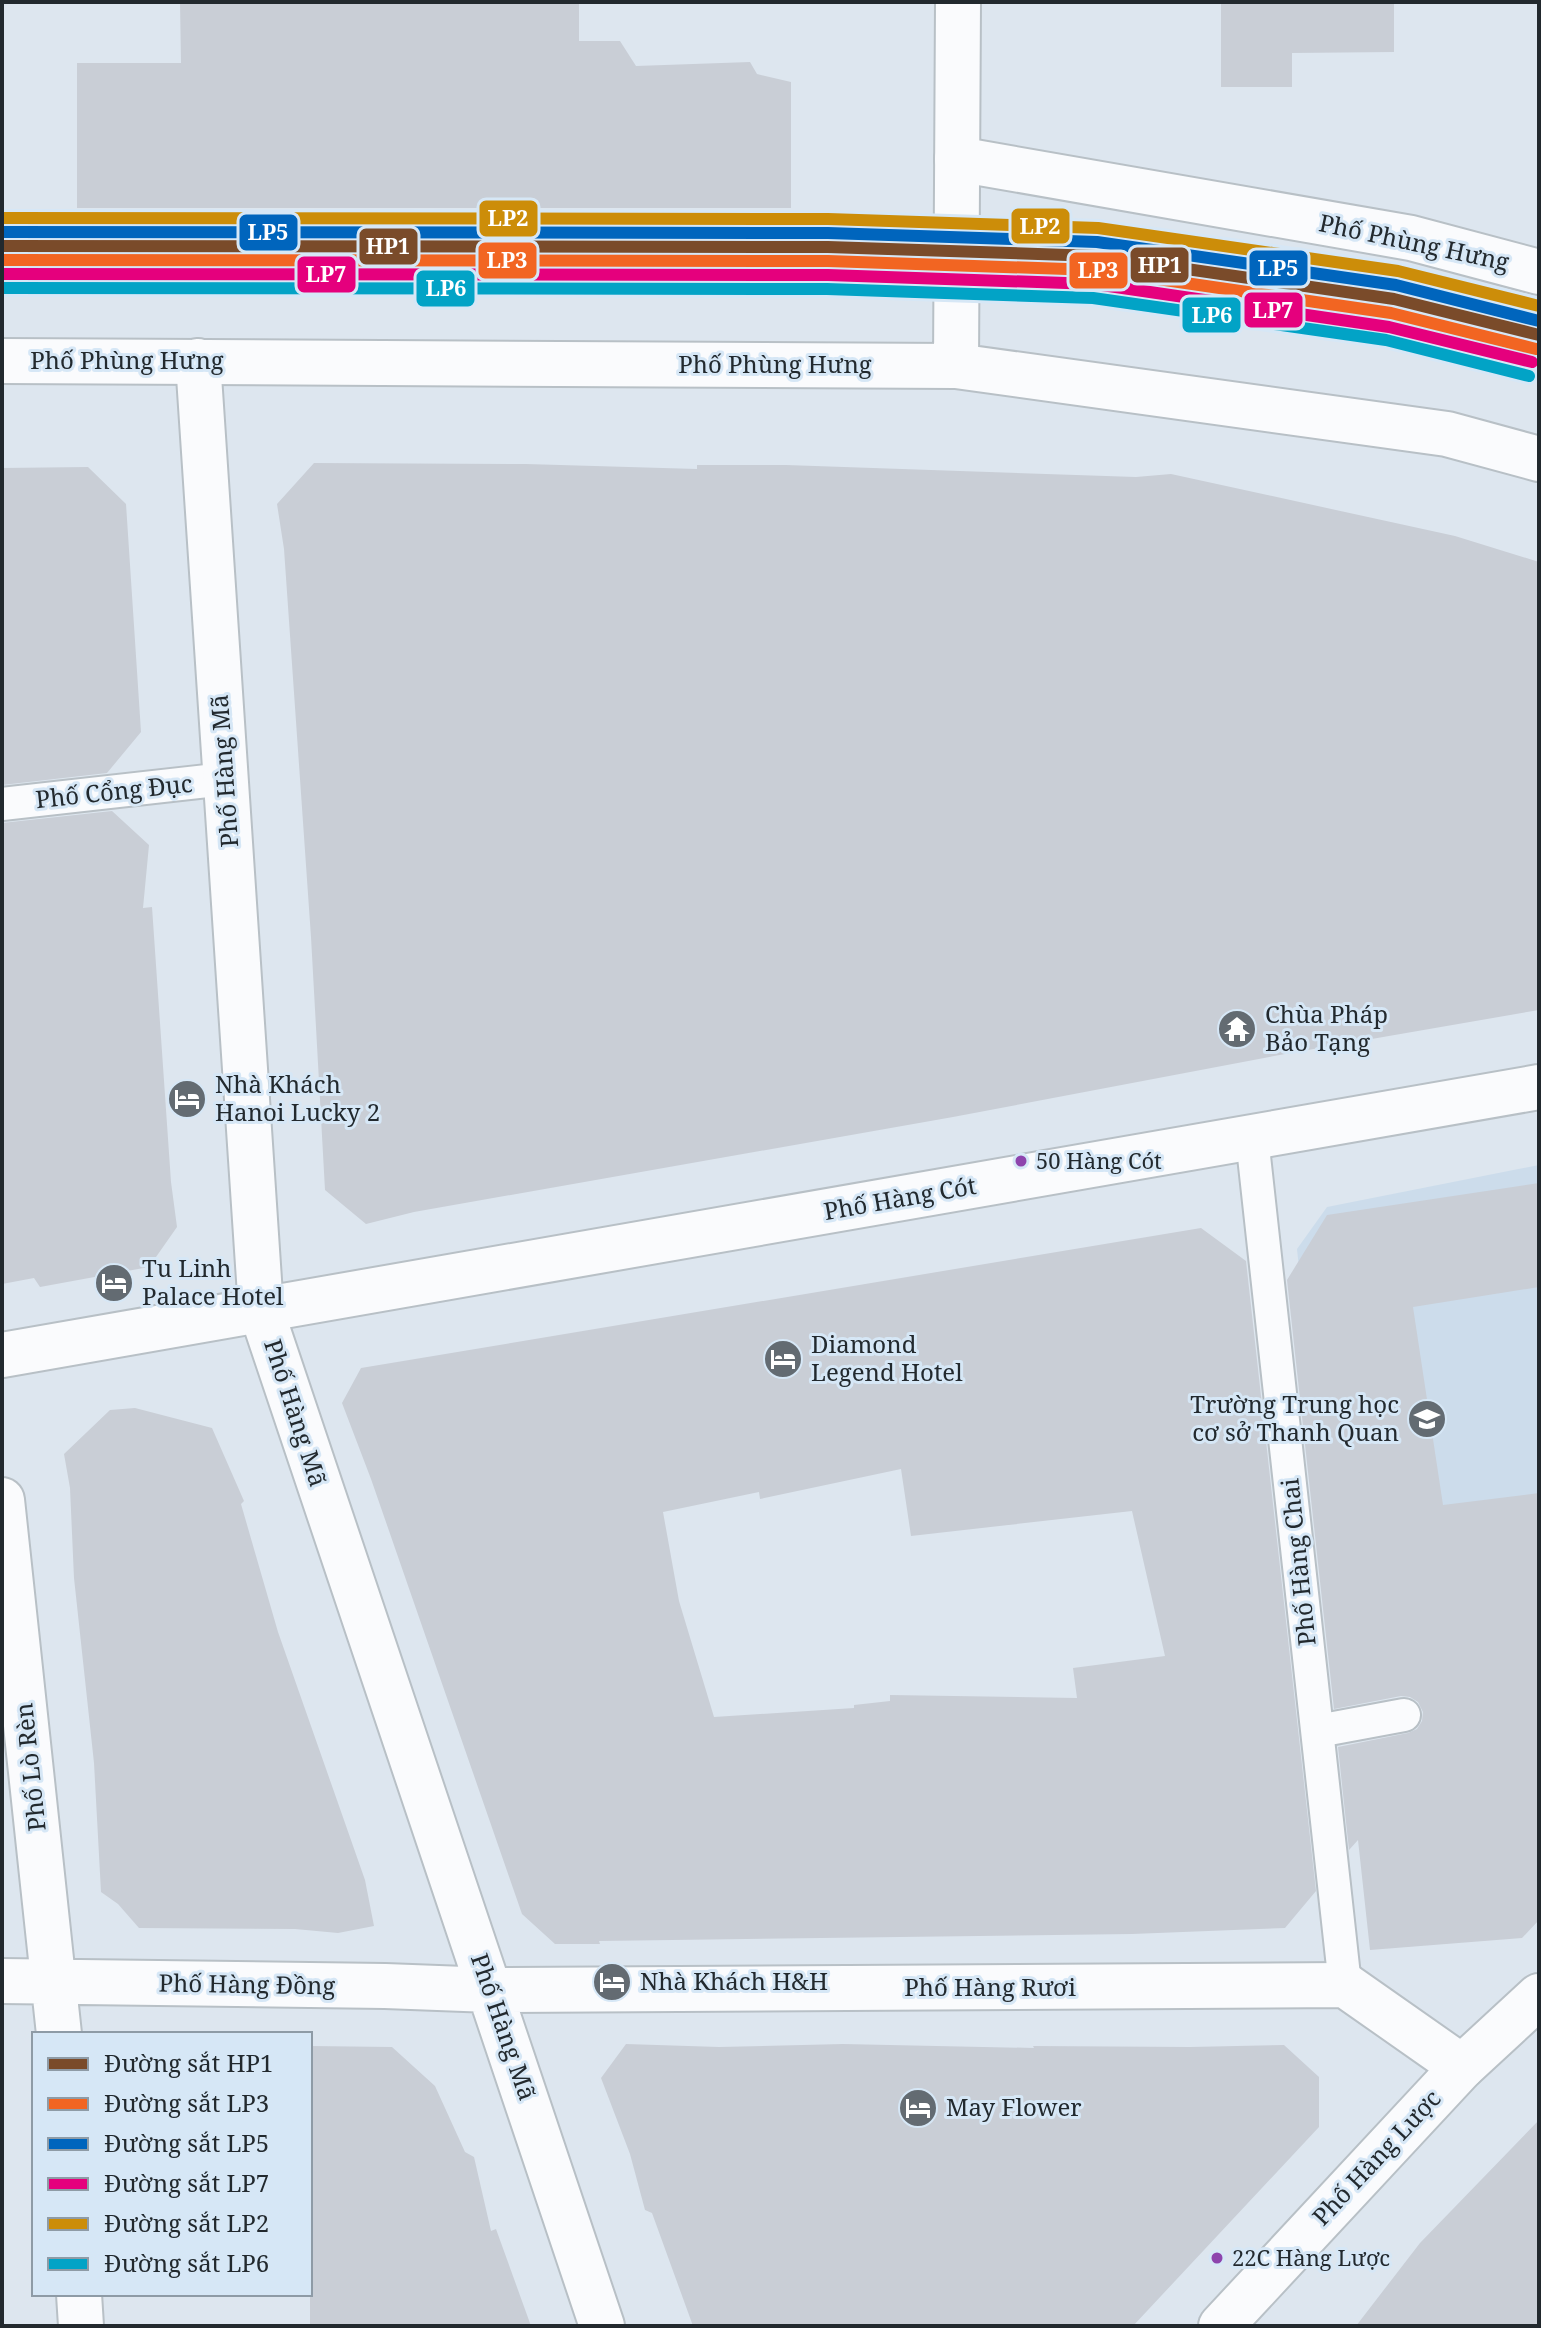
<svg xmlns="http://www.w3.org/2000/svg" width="1541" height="2328" font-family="'Noto Serif',serif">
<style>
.built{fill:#ccdceb}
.building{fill:#c9ced6;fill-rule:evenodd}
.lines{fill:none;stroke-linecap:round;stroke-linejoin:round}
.service-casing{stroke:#b8c0c6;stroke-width:36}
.minor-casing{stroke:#b8c0c6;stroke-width:48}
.tertiary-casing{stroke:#b8c0c6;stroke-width:48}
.service{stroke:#fafbfd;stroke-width:32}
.minor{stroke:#fafbfd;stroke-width:44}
.tertiary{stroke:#fafbfd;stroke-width:44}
.rail-1-casing{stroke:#d6e7f6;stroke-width:18}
.rail-2-casing{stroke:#d6e7f6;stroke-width:18}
.rail-3-casing{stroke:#d6e7f6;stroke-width:18}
.rail-4-casing{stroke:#d6e7f6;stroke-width:18}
.rail-5-casing{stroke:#d6e7f6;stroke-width:18}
.rail-6-casing{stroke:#d6e7f6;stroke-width:18}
.rail-1{stroke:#7a4b2a;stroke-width:12}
.rail-2{stroke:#f26522;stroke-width:12}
.rail-3{stroke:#0065bd;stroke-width:12}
.rail-4{stroke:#e5007d;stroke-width:12}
.rail-5{stroke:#cc8d09;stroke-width:12}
.rail-6{stroke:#02a3c6;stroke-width:12}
.bus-dot{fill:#8e44ad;stroke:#d6e7f6;stroke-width:3}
.labels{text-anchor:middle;stroke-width:6;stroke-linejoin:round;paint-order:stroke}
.bus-label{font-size:22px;fill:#22292e;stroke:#d6e7f6;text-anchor:start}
.street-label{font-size:24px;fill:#22292e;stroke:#d6e7f6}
.poi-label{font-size:24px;fill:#22292e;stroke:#d6e7f6;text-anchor:start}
.line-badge{stroke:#d6e7f6;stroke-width:3}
.badge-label{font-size:22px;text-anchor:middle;font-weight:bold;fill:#fff}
</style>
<rect width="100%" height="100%" fill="#dde6ef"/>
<path class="built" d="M1539 1165V1589L1336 1625 1297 1249 1327 1207Z"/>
<path class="building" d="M180 2H579V41H620L636 66 750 62 757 74 791 82V208H77V63H181Z
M1221 2H1394V52L1292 53V87H1221Z
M314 463 526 464 697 469V465H786L1136 477 1171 474 1455 536 1539 562V1010L1285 1054 953 1117 414 1212 366 1224 325 1190 311 937 284 549 277 504Z
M88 467 126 504 141 732 107 773 2 785V468Z
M112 811 149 845 143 908 152 907 171 1182 177 1227 149 1267 40 1287 34 1278 2 1284V823Z
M1539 1183V1287L1413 1307 1443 1505 1539 1493V1920L1522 1938 1370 1950 1358 1840 1349 1850 1338 1747 1408 1733 1417 1729 1422 1721 1423 1712 1418 1702 1410 1697 1401 1696 1334 1709 1287 1280 1327 1215Z
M1201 1228 1246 1261 1316 1891 1285 1928 1132 1934 599 1941 600 1944H555L522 1914 371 1479 342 1403 361 1368ZM901 1469 911 1536 1132 1511 1165 1656 1073 1668 1077 1698 890 1695V1701L854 1705V1708L714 1717 679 1601 663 1512 759 1492 760 1499Z
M135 1408 212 1428 244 1501 241 1504 278 1632 365 1880 374 1926 338 1933 295 1929 139 1928 118 1904 101 1892 94 1763 74 1578 70 1488 64 1454 110 1410Z
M626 2044 719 2047 843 2044 1034 2048 1033 2046 1190 2047 1284 2045 1319 2077V2127L1133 2326H693L652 2213 645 2210 630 2154 601 2078Z
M310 2046 392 2047 435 2086 465 2152 474 2157 491 2231 496 2229 531 2326H310Z
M1539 2120V2326H1356L1420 2243Z"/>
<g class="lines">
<g class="service-casing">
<path id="service" d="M2 804 225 779
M1252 1138 1345 1985
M1318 1731 1404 1715"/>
</g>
<g class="minor-casing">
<path id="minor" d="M957 159 1411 238 1539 272
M198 361 261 1310 602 2326
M2 1355 1539 1087
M2 1500 59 2034
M2 1981 385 1986 491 1990 1345 1985 1462 2067
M79 2294 81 2326"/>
</g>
<g class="tertiary-casing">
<path id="tertiary" d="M2 361 956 366 1447 434 1539 459
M956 366 958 2
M1221 2326 1462 2067 1539 1996"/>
</g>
<use href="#service" class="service"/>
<use href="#minor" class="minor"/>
<use href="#tertiary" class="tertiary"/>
<g class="rail-1-casing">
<path id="rail-1" d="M2 246 828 247 1097 256 1394 299 1539 335"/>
</g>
<g class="rail-2-casing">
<path id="rail-2" d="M2 260 828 261 1096 270 1391 313 1536 349"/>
</g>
<g class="rail-3-casing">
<path id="rail-3" d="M2 232 828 233 1097 242 1396 285 1539 321"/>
</g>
<g class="rail-4-casing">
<path id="rail-4" d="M2 274 828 275 1095 284 1389 327 1532 362"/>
</g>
<g class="rail-5-casing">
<path id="rail-5" d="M2 218 828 219 1098 228 1398 271 1539 306"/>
</g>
<g class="rail-6-casing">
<path id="rail-6" d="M2 288 827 289 1093 298 1386 340 1529 376"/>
</g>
<use href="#rail-1" class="rail-1"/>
<use href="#rail-2" class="rail-2"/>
<use href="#rail-3" class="rail-3"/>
<use href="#rail-4" class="rail-4"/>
<use href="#rail-5" class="rail-5"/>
<use href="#rail-6" class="rail-6"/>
</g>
<defs>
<g id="temple-disc" transform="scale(2)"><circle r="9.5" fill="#636b72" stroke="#d6e7f6"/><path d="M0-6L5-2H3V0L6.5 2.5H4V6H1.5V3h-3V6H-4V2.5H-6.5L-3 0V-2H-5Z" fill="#fff"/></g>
<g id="hotel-disc" transform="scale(2)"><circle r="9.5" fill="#636b72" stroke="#d6e7f6"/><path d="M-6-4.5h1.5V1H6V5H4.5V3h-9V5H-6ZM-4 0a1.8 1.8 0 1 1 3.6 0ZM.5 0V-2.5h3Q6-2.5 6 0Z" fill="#fff"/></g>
<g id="school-disc" transform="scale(2)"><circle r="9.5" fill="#636b72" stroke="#d6e7f6"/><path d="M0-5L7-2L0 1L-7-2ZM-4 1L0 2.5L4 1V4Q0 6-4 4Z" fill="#fff"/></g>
</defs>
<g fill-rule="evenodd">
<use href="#temple-disc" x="1237" y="1029"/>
<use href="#hotel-disc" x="187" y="1099"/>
<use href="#hotel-disc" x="114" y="1283"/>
<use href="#hotel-disc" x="783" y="1359"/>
<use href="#school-disc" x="1427" y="1419"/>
<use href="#hotel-disc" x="612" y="1982"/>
<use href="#hotel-disc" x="918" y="2108"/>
</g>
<g class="bus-dot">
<circle cx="1021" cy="1161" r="7"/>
<circle cx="1217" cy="2258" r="7"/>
</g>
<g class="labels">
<g class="bus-label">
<text x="1036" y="1169">50 Hàng Cót</text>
<text x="1232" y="2266">22C Hàng Lược</text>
</g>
<g class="street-label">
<text transform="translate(1414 243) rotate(12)" y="8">Phố Phùng Hưng</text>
<text x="127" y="369">Phố Phùng Hưng</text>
<text x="775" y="373">Phố Phùng Hưng</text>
<text transform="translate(225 771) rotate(-94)" y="8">Phố Hàng Mã</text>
<text transform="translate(114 792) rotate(-6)" y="8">Phố Cổng Đục</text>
<text transform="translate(900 1199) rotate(-10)" y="8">Phố Hàng Cót</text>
<text transform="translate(295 1413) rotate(72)" y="8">Phố Hàng Mã</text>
<text transform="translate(1299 1562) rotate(-96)" y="8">Phố Hàng Chai</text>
<text transform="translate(31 1767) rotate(-96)" y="8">Phố Lò Rèn</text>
<text transform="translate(247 1985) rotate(1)" y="8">Phố Hàng Đồng</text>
<text x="990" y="1996">Phố Hàng Rươi</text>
<text transform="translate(503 2027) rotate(71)" y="8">Phố Hàng Mã</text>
<text transform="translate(1377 2158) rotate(-47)" y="8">Phố Hàng Lược</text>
</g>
<g class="poi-label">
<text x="1265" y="1023">Chùa Pháp<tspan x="1265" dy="28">Bảo Tạng</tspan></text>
<text x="215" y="1093">Nhà Khách<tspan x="215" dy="28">Hanoi Lucky 2</tspan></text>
<text x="142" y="1277">Tu Linh<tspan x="142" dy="28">Palace Hotel</tspan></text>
<text x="811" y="1353">Diamond<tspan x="811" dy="28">Legend Hotel</tspan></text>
<text x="1399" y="1413" text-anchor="end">Trường Trung học<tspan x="1399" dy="28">cơ sở Thanh Quan</tspan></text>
<text x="640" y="1990">Nhà Khách H&amp;H</text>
<text x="946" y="2116">May Flower</text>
</g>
</g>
<g class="line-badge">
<rect x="478" y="199" width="61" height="39" rx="8" fill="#cc8d09"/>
<rect x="1010" y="207" width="61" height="38" rx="8" fill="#cc8d09"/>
<rect x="238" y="213" width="61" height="39" rx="8" fill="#0065bd"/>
<rect x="358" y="227" width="61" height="39" rx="8" fill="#7a4b2a"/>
<rect x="477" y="241" width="61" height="39" rx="8" fill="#f26522"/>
<rect x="1129" y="246" width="61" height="38" rx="8" fill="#7a4b2a"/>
<rect x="1248" y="249" width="61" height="38" rx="8" fill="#0065bd"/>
<rect x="1068" y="251" width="61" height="39" rx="8" fill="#f26522"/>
<rect x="296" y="255" width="61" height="39" rx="8" fill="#e5007d"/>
<rect x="415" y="269" width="61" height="39" rx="8" fill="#02a3c6"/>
<rect x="1243" y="291" width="61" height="38" rx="8" fill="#e5007d"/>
<rect x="1181" y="296" width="61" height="38" rx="8" fill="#02a3c6"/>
</g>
<g class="badge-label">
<text x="508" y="226">LP2</text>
<text x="1040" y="234">LP2</text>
<text x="268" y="240">LP5</text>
<text x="388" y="254">HP1</text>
<text x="507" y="268">LP3</text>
<text x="1160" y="273">HP1</text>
<text x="1278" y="276">LP5</text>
<text x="1098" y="278">LP3</text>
<text x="326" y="282">LP7</text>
<text x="446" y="296">LP6</text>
<text x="1273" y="318">LP7</text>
<text x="1212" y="323">LP6</text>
</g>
<rect width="1541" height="2328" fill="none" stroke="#22292e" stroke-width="8"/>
<rect x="32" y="2032" width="280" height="264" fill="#d6e7f6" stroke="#8e9ba6" stroke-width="2"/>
<rect x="48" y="2058" width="40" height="12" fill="#7a4b2a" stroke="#8e9ba6" stroke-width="2"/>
<text x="104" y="2072" font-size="24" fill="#22292e">Đường sắt HP1</text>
<rect x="48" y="2098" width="40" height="12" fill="#f26522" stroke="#8e9ba6" stroke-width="2"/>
<text x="104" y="2112" font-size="24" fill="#22292e">Đường sắt LP3</text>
<rect x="48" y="2138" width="40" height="12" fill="#0065bd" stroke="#8e9ba6" stroke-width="2"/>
<text x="104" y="2152" font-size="24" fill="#22292e">Đường sắt LP5</text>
<rect x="48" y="2178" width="40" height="12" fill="#e5007d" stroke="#8e9ba6" stroke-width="2"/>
<text x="104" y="2192" font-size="24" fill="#22292e">Đường sắt LP7</text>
<rect x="48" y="2218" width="40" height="12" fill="#cc8d09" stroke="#8e9ba6" stroke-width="2"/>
<text x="104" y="2232" font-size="24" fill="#22292e">Đường sắt LP2</text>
<rect x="48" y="2258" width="40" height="12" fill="#02a3c6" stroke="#8e9ba6" stroke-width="2"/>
<text x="104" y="2272" font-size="24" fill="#22292e">Đường sắt LP6</text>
</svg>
